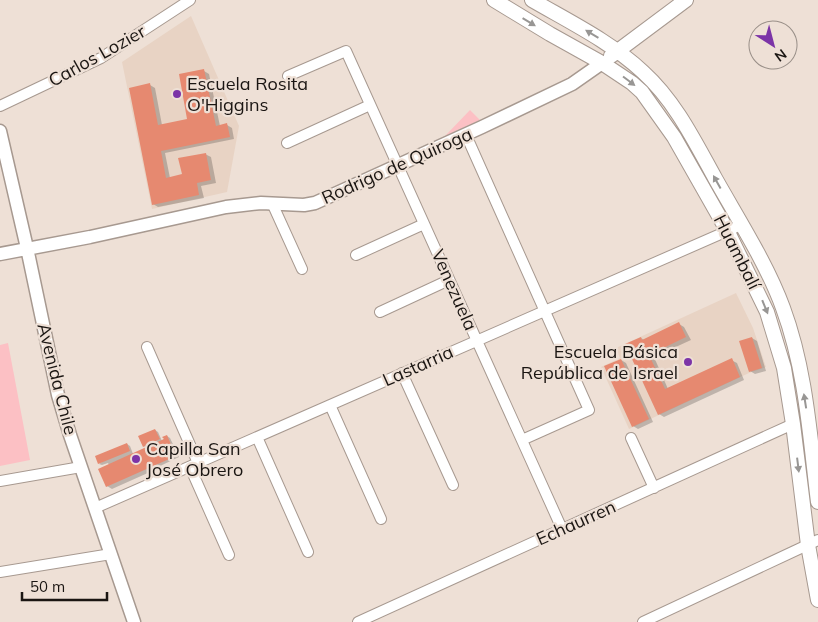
<svg xmlns="http://www.w3.org/2000/svg" width="818" height="622" font-family="Mulish,sans-serif">
<style>
.built{fill:#e8d3c4}
.green{fill:#fcc0c4}
.shadow{fill:#0003}
.building{fill:#e68970}
.lines{fill:none;stroke-linecap:round;stroke-linejoin:round}
.minor-casing{stroke:#a79990;stroke-width:12}
.tertiary-casing{stroke:#a79990;stroke-width:15}
.secondary-casing{stroke:#a79990;stroke-width:16}
.minor{stroke:#fff;stroke-width:10}
.tertiary{stroke:#fff;stroke-width:12}
.secondary{stroke:#fff;stroke-width:14}
.oneway{fill:#989694}
.poi-dot{fill:#7c34a7;stroke:#eee0d6;stroke-width:2}
.labels{text-anchor:middle;stroke-width:4.5;stroke-linejoin:round;paint-order:stroke}
.street-label{font-size:18px;fill:#1a1512;stroke:#eee0d6}
.poi-label{font-size:18px;fill:#1a1512;stroke:#eee0d6;text-anchor:start}
</style>
<rect width="100%" height="100%" fill="#eee0d6"/>
<path class="built" d="M191 16 239 126 227 192 152 209 122 62Z
M736 293 753 328 766 367 749 373 629 429 601 367 620 358 616 348Z"/>
<path class="green" d="M470 110 480 120 445 136Z
M8 343 30 460 0 466V345Z"/>
<path class="shadow" d="M204 71 209 74 220 126 227 125 232 128 234 139 165 153 170 178 183 175 205 154 211 157 216 183 201 186 204 198 158 207 153 204 150 85 155 88 162 125 189 120Z
M679 324 684 327 691 340 654 357 668 389 731 360 737 363 744 380 664 417 659 414 641 338 644 340Z
M752 338 757 341 766 371 755 374 750 371Z
M621 360 626 363 653 422 638 429 633 426Z
M155 430 158 432 162 441 167 436 170 438 179 457 158 467 159 468 112 489 107 486 109 465 108 463 102 465 99 464 127 444 130 446 133 454 148 448 144 446Z"/>
<path class="building" d="M204 69 216 126 227 123 230 137 161 151 166 178 182 174 178 158 206 153 211 180 197 183 199 195 152 205 129 88 150 83 158 125 187 119 179 74Z
M679 322 686 337 649 355 665 389 732 358 740 377 658 415 625 344 641 337 642 340Z
M752 337 762 368 749 372 739 341Z
M621 359 649 419 632 427 604 366Z
M155 429 160 439 143 447 138 436Z
M167 435 176 456 106 487 98 469 164 439 162 437Z
M127 443 130 451 98 464 95 456Z"/>
<g class="lines">
<g class="minor-casing">
<path id="minor" d="M288 76 346 51 562 529
M0 106 101 58 190 0
M466 135 589 410 522 440
M287 143 370 105
M272 203 302 269
M356 255 424 224
M380 312 449 280
M147 347 198 463
M402 373 453 485
M330 405 381 519
M257 437 308 552
M631 438 654 488
M190 467 229 555
M0 481 81 467
M95 508 741 225
M0 572 111 554
M358 622 793 424
M643 622 818 540"/>
</g>
<g class="tertiary-casing">
<path id="tertiary" d="M0 131 27 248 58 395 70 435 134 622
M0 254 90 237 226 207 261 203 304 205 315 203 482 127 572 84 602 63"/>
</g>
<g class="secondary-casing">
<path id="secondary" d="M494 0 550 34 602 63 632 83 642 92 674 137 728 232 767 312 784 368 793 424 808 545 818 600
M532 0C570 22 611 42 643 72 675 101 694 140 715 178 738 219 767 264 783 308 806 370 810 437 818 502
M611 56 686 0"/>
</g>
<use href="#minor" class="minor"/>
<use href="#tertiary" class="tertiary"/>
<use href="#secondary" class="secondary"/>
</g>
<defs><path id="oneway-solid" d="M-6-.8H1V-3.2L6.5 0L1 3.2V.8H-6Z" transform="scale(1.25)"/></defs>
<g class="oneway">
<use href="#oneway-solid" transform="translate(529 22) rotate(31)"/>
<use href="#oneway-solid" transform="translate(592 34) rotate(-149)"/>
<use href="#oneway-solid" transform="translate(629 81) rotate(37)"/>
<use href="#oneway-solid" transform="translate(717 182) rotate(-119)"/>
<use href="#oneway-solid" transform="translate(765 307) rotate(68)"/>
<use href="#oneway-solid" transform="translate(805 401) rotate(-99)"/>
<use href="#oneway-solid" transform="translate(798 465) rotate(83)"/>
</g>
<g class="poi-dot">
<circle cx="177" cy="94" r="5"/>
<circle cx="688" cy="362" r="5"/>
<circle cx="136" cy="459" r="5"/>
</g>
<g class="labels">
<g class="street-label">
<text transform="translate(97 56) rotate(-29)" y="6">Carlos Lozier</text>
<text transform="translate(397 166) rotate(-24)" y="6">Rodrigo de Quiroga</text>
<text transform="translate(737 252) rotate(63)" y="6">Huambalí</text>
<text transform="translate(454 290) rotate(66)" y="6">Venezuela</text>
<text transform="translate(418 366) rotate(-24)" y="6">Lastarria</text>
<text transform="translate(57 379) rotate(76)" y="6">Avenida Chile</text>
<text transform="translate(576 523) rotate(-24)" y="6">Echaurren</text>
</g>
<g class="poi-label">
<text x="187" y="90">Escuela Rosita<tspan x="187" dy="21">O'Higgins</tspan></text>
<text x="678" y="358" text-anchor="end">Escuela Básica<tspan x="678" dy="21">República de Israel</tspan></text>
<text x="146" y="455">Capilla San<tspan x="146" dy="21">José Obrero</tspan></text>
</g>
</g>
<g transform="translate(773 45) rotate(144)"><circle r="24" fill="#eee0d6" stroke="#998f88"/>
<path d="M0-4L9 19L0 12L-9 19Z" fill="#7c34a7"/>
<text y="-8" font-size="14" font-weight="bold" text-anchor="middle" fill="#1a1512">N</text>
</g>
<path d="M22 592v8h85v-8" fill="none" stroke="#1a1512" stroke-width="2.5"/>
<text x="30" y="592" font-size="15" fill="#1a1512" stroke="#eee0d6" stroke-width="4" paint-order="stroke">50 m</text>
</svg>
